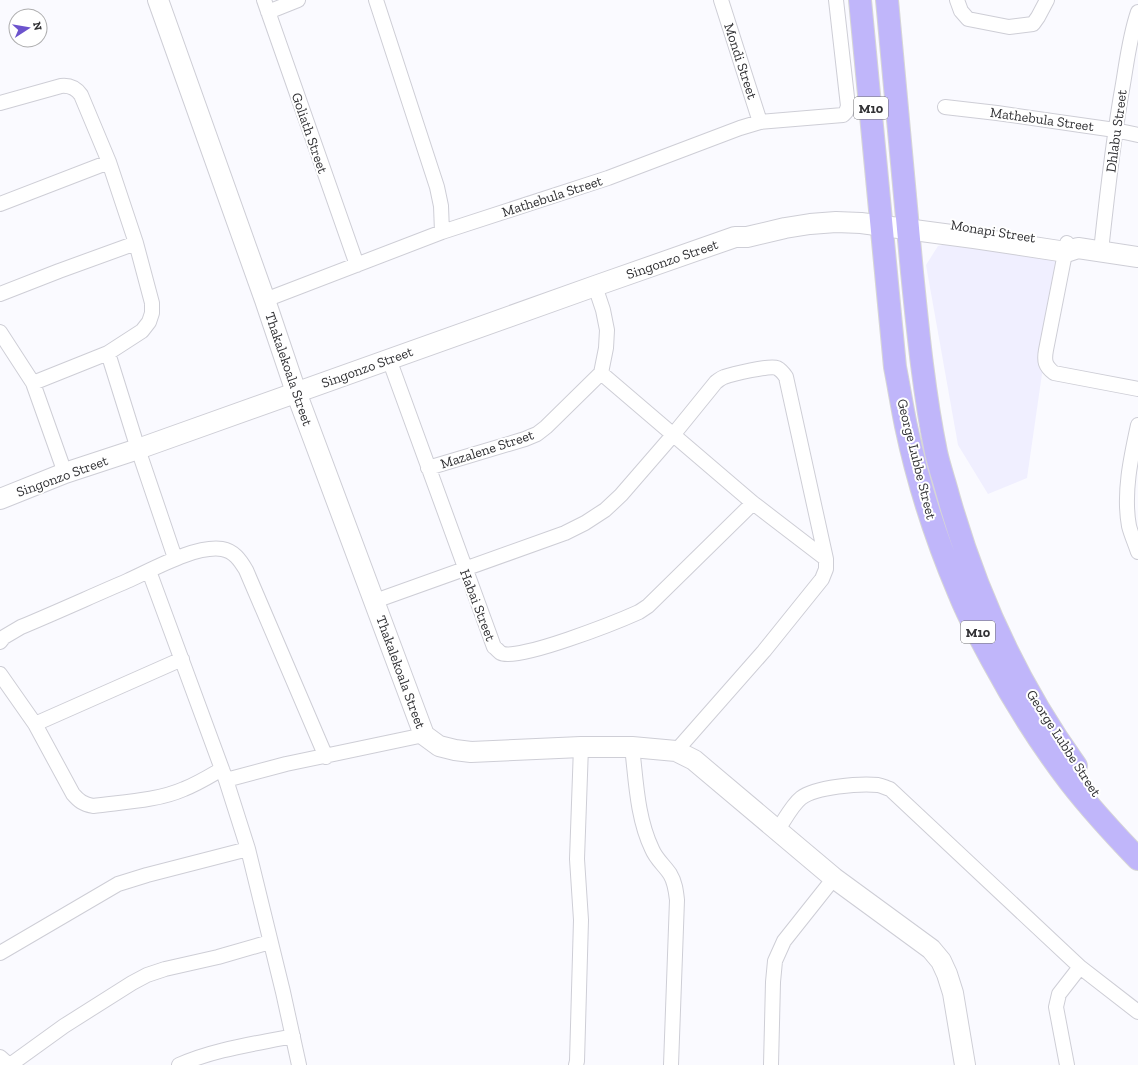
<svg xmlns="http://www.w3.org/2000/svg" width="1138" height="1065" font-family="'Zilla Slab',serif">
<style>
.built{fill:#f0efff}
.lines{fill:none;stroke-linecap:round;stroke-linejoin:round}
.street-casing{stroke:#ceced6;stroke-width:16}
.secondary-casing{stroke:#ceced6;stroke-width:22}
.primary-casing{stroke:#d6d6d6;stroke-width:24}
.street{stroke:#fff;stroke-width:14}
.secondary{stroke:#fff;stroke-width:20}
.primary{stroke:#c0b6fa;stroke-width:22}
.labels{text-anchor:middle;stroke-width:4;stroke-linejoin:round;paint-order:stroke}
.shield{fill:#fff;stroke:#6f6f71;stroke-width:1}
.shield-label{font-size:13px;font-weight:bold;fill:#313134}
.street-label{font-size:14px;fill:#313134;stroke:#fff}
</style>
<rect width="100%" height="100%" fill="#fafaff"/>
<path class="built" d="M974 238 1066 252 1044 360 1027 478 988 494 958 445 926 265 938 246Z"/>
<g class="lines">
<g class="street-casing">
<path id="street" d="M264 0 357 265
M376 0 437 187 441 206 442 232
M721 0 760 122
M957 0 961 11 968 19 1009 27 1033 24 1038 17 1047 0
M268 12 298 0
M0 103 61 86C70 85 76 88 81 95L109 162 136 243 152 303V313L149 322 142 331 108 353 33 383
M945 107 997 113 1115 130 1138 135
M0 204 109 162
M1067 243 1046 350C1044 361 1045 366 1054 373L1138 389
M1101 251C1107 195 1113 139 1123 84 1127 60 1130 35 1138 12
M0 294 59 271 136 243
M265 300 442 232 608 178 740 128 760 122 843 115 846 112 848 106 836 0
M0 332 33 383 65 473
M108 353 138 449 175 558
M389 359 494 647C496 648 499 652 501 653 517 662 619 621 639 612L648 606 753 503
M601 373 753 503 826 559
M1138 425C1131 457 1123 493 1129 526 1131 534 1135 543 1138 552
M428 468 525 439 537 434 546 427 601 373 606 348 607 330 603 310 595 286
M149 571 226 780 248 849 283 992 299 1065
M375 601 565 533 585 523 605 510 621 495 673 435 716 382C719 380 721 378 724 377 732 374 770 365 777 368 781 370 784 374 786 377L826 559V569L822 579 764 651 676 751
M0 642 4 637 21 627C57 612 92 596 127 581 152 570 195 545 222 549 234 551 240 560 246 570L326 757
M0 674 35 724 73 794C79 801 83 804 93 806 122 802 157 801 184 789 197 784 210 776 222 769
M35 724 182 659
M632 747C636 780 637 818 652 849 656 859 664 865 670 874 675 882 676 891 677 900L671 1065
M226 780 286 764 424 735
M777 831C784 821 792 805 801 798 815 787 860 783 878 785 883 786 886 788 890 789L1080 967 1138 1012
M0 953 118 884 147 875 248 849
M0 1057 9 1065
M10 1065 64 1026 132 983 147 975 165 969 218 957 270 942
M179 1065C215 1049 255 1044 293 1036
M576 1065 577 1061 581 920 577 859 581 747
M771 1065 773 982 775 961 784 941 834 878
M1067 1065 1056 1007 1059 994 1080 967"/>
</g>
<g class="secondary-casing">
<path id="secondary" d="M158 0 265 300 296 392 424 735 439 746 455 750 471 752 581 747H632L676 751 694 760 834 878 931 949 941 961 947 974 953 993 965 1065
M0 499 65 473 138 449 595 286 735 237H747L785 228 810 224 836 222 861 223 974 238 1066 252 1078 248 1138 257"/>
</g>
<g class="primary-casing">
<path id="primary" d="M860 0 895 367C899 387 902 407 906 426 918 483 936 539 959 593 968 616 980 638 992 660 1015 703 1041 744 1070 782 1091 809 1114 834 1138 859
M887 0C895 91 903 182 912 272 918 332 924 393 936 452 939 466 944 480 948 495 975 591 1017 684 1076 766"/>
</g>
<use href="#street" class="street"/>
<use href="#secondary" class="secondary"/>
<use href="#primary" class="primary"/>
</g>
<g class="labels">
<g class="shield">
<rect x="854" y="97" width="34" height="22" rx="3"/>
<rect x="961" y="621" width="34" height="22" rx="3"/>
</g>
<g class="shield-label">
<text x="871" y="113">M10</text>
<text x="978" y="637">M10</text>
</g>
<g class="street-label">
<text transform="translate(741 61) rotate(72)" y="5">Mondi Street</text>
<text transform="translate(1042 119) rotate(8)" y="5">Mathebula Street</text>
<text transform="translate(1116 131) rotate(-82)" y="5">Dhlabu Street</text>
<text transform="translate(310 133) rotate(71)" y="5">Goliath Street</text>
<text transform="translate(552 196) rotate(-18)" y="5">Mathebula Street</text>
<text transform="translate(993 231) rotate(9)" y="5">Monapi Street</text>
<text transform="translate(672 259) rotate(-19)" y="5">Singonzo Street</text>
<text transform="translate(367 367) rotate(-20)" y="5">Singonzo Street</text>
<text transform="translate(289 369) rotate(71)" y="5">Thakalekoala Street</text>
<text transform="translate(487 449) rotate(-18)" y="5">Mazalene Street</text>
<text transform="translate(917 459) rotate(76)" y="5">George Lubbe Street</text>
<text transform="translate(62 476) rotate(-20)" y="5">Singonzo Street</text>
<text transform="translate(478 605) rotate(69)" y="5">Habai Street</text>
<text transform="translate(401 672) rotate(70)" y="5">Thakalekoala Street</text>
<text transform="translate(1064 743) rotate(57)" y="5">George Lubbe Street</text>
</g>
</g>
<g transform="translate(28 28) rotate(78)"><circle r="19" fill="#ffffff" stroke="#adadae"/>
<path d="M0-3L7 15L0 10L-7 15Z" fill="#6c53cd"/>
<text y="-6" font-size="11" font-weight="bold" text-anchor="middle" fill="#313134">N</text>
</g>
</svg>
